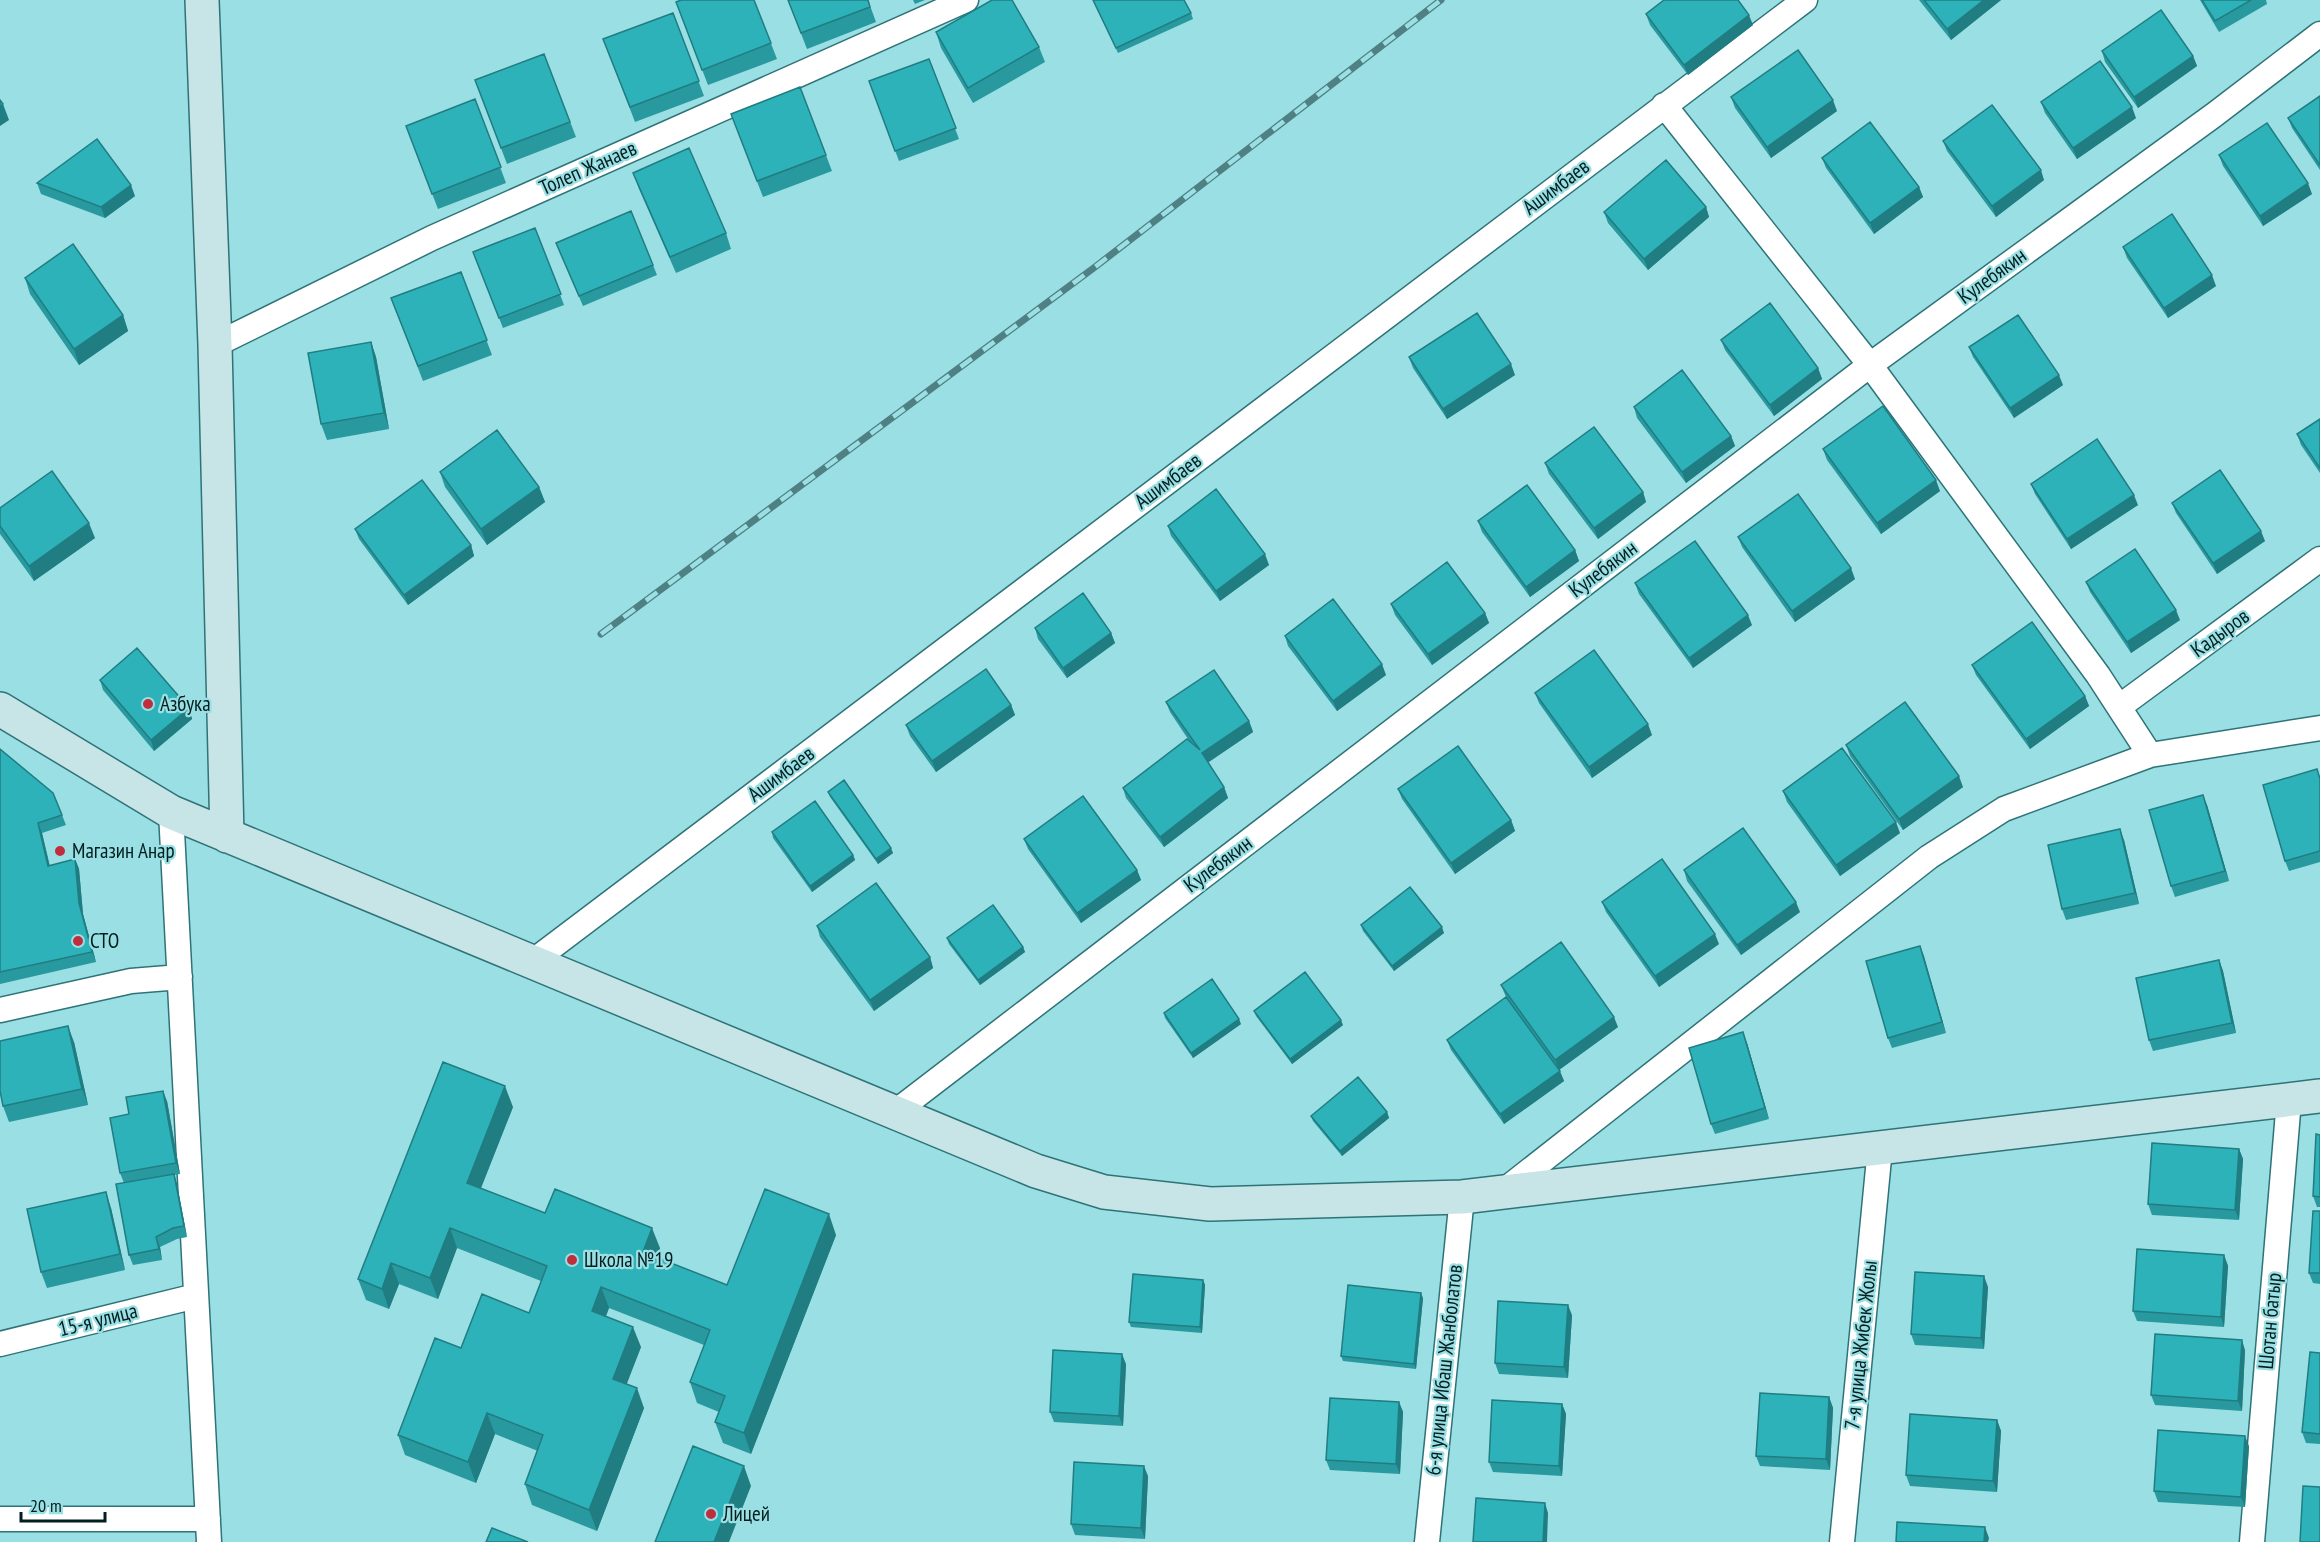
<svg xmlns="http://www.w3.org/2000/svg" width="2320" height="1542" font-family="'PT Sans Narrow',sans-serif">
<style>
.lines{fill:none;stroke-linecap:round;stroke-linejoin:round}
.street-casing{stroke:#2e7377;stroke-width:27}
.secondary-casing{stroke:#2e7377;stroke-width:36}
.street{stroke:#fff;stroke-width:24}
.secondary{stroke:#c7e4e6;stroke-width:33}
.rail-casing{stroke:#4f8083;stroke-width:7}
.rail{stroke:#9adfe3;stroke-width:4.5;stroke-dasharray:14;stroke-linecap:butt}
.wall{fill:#28999f}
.shaded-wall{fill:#207d82}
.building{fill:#2eb2b9;stroke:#207d82;stroke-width:1.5}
.poi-dot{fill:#be2e3d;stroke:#9adfe3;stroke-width:2}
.labels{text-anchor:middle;stroke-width:4.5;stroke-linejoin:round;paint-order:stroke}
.street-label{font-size:21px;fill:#021f20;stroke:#9adfe3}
.poi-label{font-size:21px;fill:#021f20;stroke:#9adfe3;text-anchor:start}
</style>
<rect width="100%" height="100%" fill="#9adfe3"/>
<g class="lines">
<g class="street-casing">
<path id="street" d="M1664 105 1870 365 2098 675 2150 755
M215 345 432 238 966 0
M2119 707 2320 559
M171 812 209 1542
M532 962 1805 0
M0 1010 131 981 180 977
M894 1113 1870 365 2214 115 2320 34
M1501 1193 1929 857 2004 809 2150 755 2320 728
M0 1344 196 1296
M0 1519H208
M1427 1542 1462 1197
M1842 1542 1880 1148
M2252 1542 2289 1100"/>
</g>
<g class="secondary-casing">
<path id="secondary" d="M202 0 215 345 227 836
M0 709 171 812 1036 1171 1104 1192 1210 1204 1462 1197 2320 1096"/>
</g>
<use href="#street" class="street"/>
<use href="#secondary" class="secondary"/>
<g class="rail-casing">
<path id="rail" d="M601 634 1095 267 1441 0"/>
</g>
<use href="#rail" class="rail"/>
</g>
<path class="wall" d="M754 0 777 59 708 85 676 2Z
M788 0H868L876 22 807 49Z
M913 0H925L915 4Z
M1093 0 1191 13 1193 19 1118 53Z
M1919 0H2001L1951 40Z
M2200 0H2266L2267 4 2219 32Z
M673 13 704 96 635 122 603 39Z
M1646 14 1753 25 1688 75 1650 25Z
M936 32 1039 47 1045 62 973 103 941 48Z
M2102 51 2193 56 2197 66 2138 108 2105 62Z
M544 54 576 137 507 164 475 80Z
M929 59 959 139 899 161 869 81Z
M800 87 832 171 763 197 731 114Z
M2320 96V170L2292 128 2288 118Z
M1731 97 1837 111 1771 158 1735 108Z
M475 99 506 183 438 209 406 126Z
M2041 102 2136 118 2077 159 2045 113Z
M1943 141 2044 180 1996 217 1947 151Z
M2219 155 2312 194 2263 226 2223 166Z
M1822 158 1919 187 1923 197 1874 234 1826 168Z
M633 173 726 233 731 249 676 273 639 189Z
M37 183 135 196 105 218 41 194Z
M1706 207 1709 217 1648 270 1608 223 1604 212Z
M535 228 564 305 503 328 473 252Z
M556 243 653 265 657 275 583 306Z
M2123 247 2216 286 2168 318 2127 258Z
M461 272 492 355 423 381 391 298Z
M25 278 123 315 128 331 79 365 30 294Z
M1721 340 1818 368 1822 379 1774 416 1725 350Z
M371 342 376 357 389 429 327 440 321 424Z
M1969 347 2063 385 2014 418 1973 357Z
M1409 357 1515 375 1447 419 1413 368Z
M1634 407 1731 436 1735 446 1686 483 1637 418Z
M2320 419V473L2301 445 2297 434Z
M1823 449 1940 491 1881 534 1827 460Z
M1545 463 1643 492 1646 502 1598 539 1549 474Z
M440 472 539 487 545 502 487 545 445 487Z
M2031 484 2138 505 2071 549 2035 494Z
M2172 503 2265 541 2217 574 2176 513Z
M0 508 95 538 34 581 0 534Z
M1478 521 1575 550 1579 561 1530 597 1482 532Z
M1168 526 1269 565 1220 601 1171 536Z
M355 529 471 545 474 556 408 605 359 539Z
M1738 537 1855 579 1795 622 1742 547Z
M2086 582 2180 620 2131 653 2090 592Z
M1635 583 1752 625 1693 668 1639 594Z
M1391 604 1485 613 1489 623 1432 665 1395 615Z
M1035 628 1111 633 1115 643 1067 678 1038 639Z
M1285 636 1386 675 1337 711 1288 646Z
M1972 665 2085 696 2089 706 2030 749 1976 675Z
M100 680 189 708 192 719 154 751 103 690Z
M1535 693 1652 735 1592 778 1539 703Z
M1166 702 1249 721 1253 732 1208 762 1224 787 1228 798 1164 847 1126 798 1123 788 1190 742 1170 712Z
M1011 705 1015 715 936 772 910 736 906 725Z
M1846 745 1963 787 1903 830 1850 756Z
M0 749 62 815 66 825 42 833 50 866 75 859 79 869 83 914 96 962 0 984Z
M2317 769 2320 777V862L2289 871 2285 861Z
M1398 789 1511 820 1515 831 1455 874 1402 799Z
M1783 791 1900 833 1840 876 1787 802Z
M828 792 893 853 878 864 830 797Z
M2207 805 2229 881 2175 897 2171 886Z
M772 832 853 855 855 860 812 892 773 838Z
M1024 839 1137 870 1141 880 1081 923 1028 849Z
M2124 840 2139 904 2066 920 2062 909Z
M1684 870 1800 912 1741 955 1687 881Z
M1602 902 1719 944 1659 987 1606 912Z
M1361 925 1444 933 1394 971 1363 931Z
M817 926 930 957 933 968 874 1011 820 937Z
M947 938 1023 947 1025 952 980 985 949 944Z
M1920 946 1946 1033 1892 1048 1888 1038Z
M2219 960 2223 971 2236 1033 2153 1051 2149 1040Z
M1501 985 1618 1027 1559 1070 1564 1081 1504 1124 1451 1050 1447 1040 1506 997Z
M1254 1011 1343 1025 1292 1064 1256 1016Z
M1164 1013 1241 1024 1193 1058 1165 1018Z
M74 1042 88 1105 9 1122 3 1106Z
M1747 1043 1769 1119 1715 1134 1711 1124Z
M167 1101 180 1174 174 1175 177 1184 187 1237 177 1239 160 1247 162 1260 133 1265 129 1255 124 1183 120 1173 129 1114Z
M513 1107 481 1188 545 1213 660 1248 656 1257 727 1285 836 1235 751 1454 723 1443 715 1422 719 1412 697 1403 690 1382 704 1345 609 1308 606 1316 641 1347 626 1384 644 1408 597 1531 532 1505 525 1484 538 1451 495 1434 476 1483 405 1455 398 1435 461 1348 529 1313 541 1281 457 1248 438 1299 399 1284 389 1309 366 1300 358 1279Z
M1387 1112 1389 1118 1342 1156 1313 1121 1311 1116Z
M2320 1135V1207H2317L2313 1196Z
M2239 1149 2243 1159 2239 1220 2152 1215 2148 1204Z
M111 1208 125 1270 47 1288 41 1272Z
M2320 1211V1284L2313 1283 2309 1273Z
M2224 1255 2228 1266 2224 1327 2137 1321 2133 1311Z
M1203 1280 1205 1285 1202 1333 1131 1327 1129 1322Z
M1988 1287 1984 1349 1915 1345 1911 1334Z
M1423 1298 1416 1369 1343 1361 1341 1356Z
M1572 1315 1568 1378 1499 1374 1495 1363Z
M2245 1350 2242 1411 2155 1405 2151 1395Z
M2320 1353V1444L2306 1443 2302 1432Z
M1126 1364 1123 1426 1054 1422 1050 1412Z
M1829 1397 1833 1408 1830 1470 1760 1466 1756 1456Z
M1399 1402 1403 1412 1400 1474 1330 1470 1326 1460Z
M1562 1404 1566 1414 1562 1476 1493 1472 1489 1462Z
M1997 1420 2001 1431 1997 1492 1910 1486 1906 1475Z
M2249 1446 2245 1507 2158 1502 2154 1491Z
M1148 1476 1145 1539 1075 1535 1071 1524Z"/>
<path class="shaded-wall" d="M1984 0H2001L1951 40 1947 29Z
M1749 15 1753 25 1688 75 1684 65Z
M2193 56 2197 66 2138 108 2134 97Z
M1833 100 1837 111 1771 158 1767 147Z
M3 104 9 120 0 126V107Z
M2132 107 2136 118 2077 159 2073 148Z
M2041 170 2044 180 1996 217 1992 206Z
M2308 183 2312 194 2263 226 2260 216Z
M131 185 135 196 105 218 101 207Z
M1919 187 1923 197 1874 234 1870 223Z
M1706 207 1709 217 1648 270 1644 259Z
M2212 275 2216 286 2168 318 2164 308Z
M123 315 128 331 79 365 74 349Z
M371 342 376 357 389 429 384 413Z
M1511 364 1515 375 1447 419 1443 409Z
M1818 368 1822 379 1774 416 1770 405Z
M2059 375 2063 385 2014 418 2010 408Z
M1731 436 1735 446 1686 483 1682 472Z
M1936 480 1940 491 1881 534 1877 523Z
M539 487 545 502 487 545 481 529Z
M1643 492 1646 502 1598 539 1594 528Z
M2134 495 2138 505 2071 549 2067 539Z
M89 523 95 538 34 581 29 566Z
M2261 531 2265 541 2217 574 2213 563Z
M471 545 474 556 408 605 404 595Z
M1575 550 1579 561 1530 597 1526 587Z
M1265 554 1269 565 1220 601 1216 591Z
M1851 568 1855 579 1795 622 1792 611Z
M2176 610 2180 620 2131 653 2127 642Z
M1485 613 1489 623 1432 665 1428 654Z
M1748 615 1752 625 1693 668 1689 658Z
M1111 633 1115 643 1067 678 1063 668Z
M1382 664 1386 675 1337 711 1333 701Z
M2085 696 2089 706 2030 749 2026 739Z
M1011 705 1015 715 936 772 932 761Z
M189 708 192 719 154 751 151 740Z
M1249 721 1253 732 1206 764 1202 753Z
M1648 724 1652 735 1592 778 1589 767Z
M1959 776 1963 787 1903 830 1899 819Z
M1224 787 1228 798 1164 847 1160 837Z
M2203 795 2207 805 2229 881 2225 871Z
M1511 820 1515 831 1455 874 1451 863Z
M1896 822 1900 833 1840 876 1836 865Z
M38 823 42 833 52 877 48 866Z
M2120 829 2124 840 2139 904 2135 893Z
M891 848 893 853 878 864 876 859Z
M853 855 855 860 812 892 810 886Z
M75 859 79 869 83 914 96 962 92 952 79 903Z
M1137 870 1141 880 1081 923 1077 913Z
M1796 902 1800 912 1741 955 1737 945Z
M1442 927 1444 933 1394 971 1392 966Z
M1715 934 1719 944 1659 987 1655 976Z
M1920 946 1924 956 1946 1033 1942 1022Z
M1023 947 1025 952 980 985 978 980Z
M930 957 933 968 874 1011 870 1000Z
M2219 960 2223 971 2236 1033 2232 1023Z
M1614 1017 1618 1027 1559 1070 1555 1060Z
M1239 1019 1241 1024 1193 1058 1191 1053Z
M1341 1020 1343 1025 1292 1064 1290 1059Z
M68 1026 74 1042 88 1105 82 1089Z
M1743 1032 1747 1043 1769 1119 1765 1108Z
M1560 1071 1564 1081 1504 1124 1500 1114Z
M505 1086 513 1107 475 1203 467 1183Z
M163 1091 167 1101 180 1174 176 1163Z
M1387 1112 1389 1118 1342 1156 1340 1151Z
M2239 1149 2243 1159 2239 1220 2235 1210Z
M174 1174 177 1184 187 1237 184 1226Z
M106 1192 111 1208 125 1270 120 1254Z
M829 1214 836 1235 751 1454 744 1433Z
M450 1228 457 1248 438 1299 430 1278Z
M652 1228 660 1248 651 1273 643 1252Z
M156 1237 160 1247 162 1260 159 1249Z
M2224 1255 2228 1266 2224 1327 2221 1317Z
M391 1263 399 1284 389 1309 382 1289Z
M1984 1276 1988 1287 1984 1349 1981 1338Z
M1203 1280 1205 1285 1202 1333 1200 1327Z
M601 1287 609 1308 600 1331 592 1311Z
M1421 1293 1423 1298 1416 1369 1414 1364Z
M1568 1305 1572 1315 1568 1378 1564 1367Z
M633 1327 641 1347 621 1399 613 1379Z
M2242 1340 2245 1350 2242 1411 2238 1401Z
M1122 1354 1126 1364 1123 1426 1119 1416Z
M637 1388 644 1408 597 1531 589 1510Z
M1829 1397 1833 1408 1830 1470 1826 1459Z
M1399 1402 1403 1412 1400 1474 1396 1464Z
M1562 1404 1566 1414 1562 1476 1559 1466Z
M487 1413 495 1434 476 1483 468 1462Z
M1997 1420 2001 1431 1997 1492 1993 1481Z
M2245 1436 2249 1446 2245 1507 2241 1497Z
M744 1466 751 1486 729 1542H714Z
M1144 1466 1148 1476 1145 1539 1141 1528Z
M1545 1503 1548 1513 1547 1542H1543Z
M1985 1527 1989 1538 1988 1542H1984Z"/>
<path class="building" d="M681 0H754L771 43 702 70 676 2Z
M788 0H868L870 7 801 33Z
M992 0H1012L1039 47 968 88 936 32Z
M1093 0H1184L1191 13 1116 48Z
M1664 0H1738L1749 15 1684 65 1646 14Z
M1924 0H1984L1947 29Z
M2202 0H2251L2215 21Z
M2161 10 2193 56 2134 97 2102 51Z
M673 13 699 81 630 107 603 39Z
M1798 50 1833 100 1767 147 1731 97Z
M544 54 570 122 501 148 475 80Z
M929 59 956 128 895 151 869 81Z
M2100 61 2132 107 2073 148 2041 102Z
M800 87 826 155 757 181 731 114Z
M2320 96V165L2288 118Z
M475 99 501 167 432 194 406 126Z
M0 100 3 104 0 107Z
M1992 105 2041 170 1992 206 1943 141Z
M1870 122 1919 187 1870 223 1822 158Z
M2267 123 2308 183 2260 216 2219 155Z
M97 139 131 185 101 207 37 183Z
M689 148 726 233 670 257 633 173Z
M1666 160 1706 207 1644 259 1604 212Z
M631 211 653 265 579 296 556 243Z
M2172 214 2212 275 2164 308 2123 247Z
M535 228 561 294 499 318 473 252Z
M73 244 123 315 74 349 25 278Z
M461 272 487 340 418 366 391 298Z
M1770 303 1818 368 1770 405 1721 340Z
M1477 313 1511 364 1443 409 1409 357Z
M2018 315 2059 375 2010 408 1969 347Z
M371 342 384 413 321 424 308 353Z
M1682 370 1731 436 1682 472 1634 407Z
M1883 406 1936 480 1877 523 1823 449Z
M2320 419V468L2297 434Z
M1594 427 1643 492 1594 528 1545 463Z
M497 430 539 487 481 529 440 472Z
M2097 439 2134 495 2067 539 2031 484Z
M2220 470 2261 531 2213 563 2172 503Z
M52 471 89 523 29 566 0 526V508Z
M422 480 471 545 404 595 355 529Z
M1527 485 1575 550 1526 587 1478 521Z
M1216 489 1265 554 1216 591 1168 526Z
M1798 494 1851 568 1792 611 1738 537Z
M1695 541 1748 615 1689 658 1635 583Z
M2135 549 2176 610 2127 642 2086 582Z
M1447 562 1485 613 1428 654 1391 604Z
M1083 593 1111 633 1063 668 1035 628Z
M1333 599 1382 664 1333 701 1285 636Z
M2032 622 2085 696 2026 739 1972 665Z
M137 648 189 708 151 740 100 680Z
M1594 650 1648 724 1589 767 1535 693Z
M986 669 1011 705 932 761 906 725Z
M1214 670 1249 721 1202 753 1224 787 1160 837 1123 788 1187 739 1200 750 1166 702Z
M1905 702 1959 776 1899 819 1846 745Z
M1458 746 1511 820 1451 863 1398 789Z
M1842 748 1896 822 1836 865 1783 791Z
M0 749 53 793 62 815 38 823 48 866 75 859 79 903 92 952 0 972Z
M2317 769 2320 779V851L2285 861 2263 785Z
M844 780 891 848 876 859 828 792Z
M2203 795 2225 871 2171 886 2149 810Z
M1083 796 1137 870 1077 913 1024 839Z
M815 801 853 855 810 886 772 832Z
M1743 828 1796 902 1737 945 1684 870Z
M2120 829 2135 893 2062 909 2048 845Z
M1662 859 1715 934 1655 976 1602 902Z
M876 883 930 957 870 1000 817 926Z
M1410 887 1442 927 1392 966 1361 925Z
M993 905 1023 947 978 980 947 938Z
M1561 942 1614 1017 1555 1060 1501 985Z
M1920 946 1942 1022 1888 1038 1866 961Z
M2219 960 2232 1023 2149 1040 2136 978Z
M1305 972 1341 1020 1290 1059 1254 1011Z
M1212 979 1239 1019 1191 1053 1164 1013Z
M1506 997 1560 1071 1500 1114 1447 1040Z
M68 1026 82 1089 3 1106 0 1091V1041Z
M1743 1032 1765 1108 1711 1124 1689 1048Z
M443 1062 505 1086 467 1183 545 1213 555 1189 652 1228 643 1252 727 1285 765 1189 829 1214 744 1433 715 1422 725 1396 690 1382 710 1330 601 1287 592 1311 633 1327 613 1379 637 1388 589 1510 525 1484 543 1435 487 1413 468 1462 398 1435 435 1338 461 1348 482 1294 529 1313 547 1266 450 1228 430 1278 391 1263 382 1289 358 1279Z
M1358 1077 1387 1112 1340 1151 1311 1116Z
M163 1091 176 1163 120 1173 110 1118 129 1114 126 1097Z
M2316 1134 2320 1135V1197L2313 1196Z
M2152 1143 2239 1149 2235 1210 2148 1204Z
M174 1174 184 1226 173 1228 156 1237 159 1249 129 1255 116 1184Z
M106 1192 120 1254 41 1272 27 1209Z
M2313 1211H2320V1273H2309Z
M2137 1249 2224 1255 2221 1317 2133 1311Z
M1915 1272 1984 1276 1981 1338 1911 1334Z
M1133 1274 1203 1280 1200 1327 1129 1322Z
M1348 1285 1421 1293 1414 1364 1341 1356Z
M1498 1301 1568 1305 1564 1367 1495 1363Z
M2155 1334 2242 1340 2238 1401 2151 1395Z
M1053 1350 1122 1354 1119 1416 1050 1412Z
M2310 1352 2320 1353V1434L2302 1432Z
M1760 1393 1829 1397 1826 1459 1756 1456Z
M1330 1398 1399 1402 1396 1464 1326 1460Z
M1492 1400 1562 1404 1559 1466 1489 1462Z
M1910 1414 1997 1420 1993 1481 1906 1475Z
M2158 1430 2245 1436 2241 1497 2154 1491Z
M693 1446 744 1466 714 1542H655Z
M1074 1462 1144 1466 1141 1528 1071 1524Z
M2303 1486 2320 1487V1542H2300Z
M1476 1498 1545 1503 1543 1542H1473Z
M1897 1522 1985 1527 1984 1542H1896Z
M492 1528 528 1542H486Z"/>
<g class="poi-dot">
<circle cx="148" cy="704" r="6"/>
<circle cx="60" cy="851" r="6"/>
<circle cx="78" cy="941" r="6"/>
<circle cx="572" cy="1260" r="6"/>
<circle cx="711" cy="1514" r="6"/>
</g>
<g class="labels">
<g class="street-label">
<text transform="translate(588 168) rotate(-24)" y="7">Толеп Жанаев</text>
<text transform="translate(1556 187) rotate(-37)" y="7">Ашимбаев</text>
<text transform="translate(1992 276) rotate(-36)" y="7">Кулебякин</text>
<text transform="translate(1168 481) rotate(-37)" y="7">Ашимбаев</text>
<text transform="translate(1603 569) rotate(-37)" y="7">Кулебякин</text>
<text transform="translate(2220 633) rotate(-36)" y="7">Кадыров</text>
<text transform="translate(781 774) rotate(-37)" y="7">Ашимбаев</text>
<text transform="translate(1218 864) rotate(-37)" y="7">Кулебякин</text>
<text transform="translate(98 1320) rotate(-14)" y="7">15-я улица</text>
<text transform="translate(2270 1321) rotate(-85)" y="7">Шотан батыр</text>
<text transform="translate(1861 1345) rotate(-84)" y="7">7-я улица Жибек Жолы</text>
<text transform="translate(1444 1370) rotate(-84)" y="7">6-я улица Ибаш Жанболатов</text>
</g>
<g class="poi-label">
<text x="160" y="711">Азбука</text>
<text x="72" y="858">Магазин Анар</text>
<text x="90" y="948">СТО</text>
<text x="584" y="1267">Школа №19</text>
<text x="723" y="1521">Лицей</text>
</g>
</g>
<path d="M21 1512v9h84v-9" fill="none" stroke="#021f20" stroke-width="3"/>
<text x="30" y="1512" font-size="18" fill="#021f20" stroke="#9adfe3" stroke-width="4.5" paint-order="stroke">20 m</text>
</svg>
